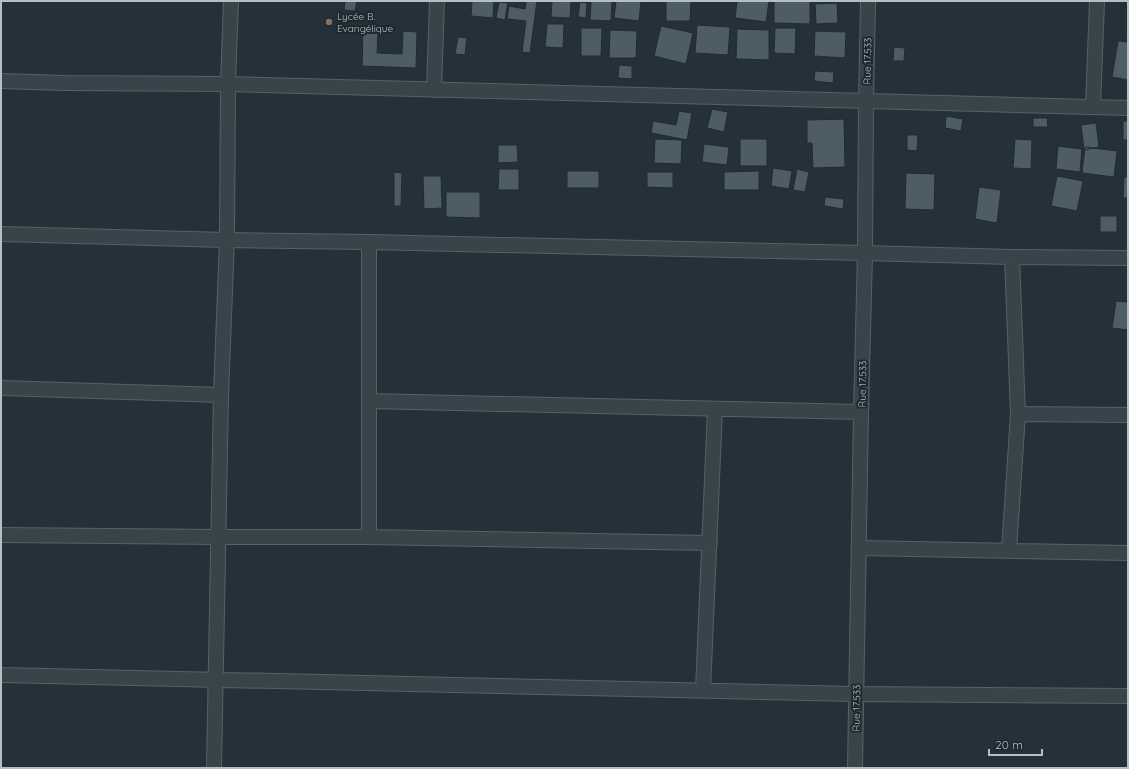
<svg xmlns="http://www.w3.org/2000/svg" width="1129" height="769" font-family="Quicksand,sans-serif">
<style>
.building{fill:#4e5c65;stroke:#202a31}
.lines{fill:none;stroke-linecap:round;stroke-linejoin:round}
.street-casing{stroke:#576168;stroke-width:16}
.street{stroke:#38434a;stroke-width:14}
.education-dot{fill:#8d6e63;stroke:#1e282f;stroke-width:1.5}
.labels{text-anchor:middle;stroke-width:4;stroke-linejoin:round;paint-order:stroke}
.poi-label{font-size:10px;fill:#b4bec5;stroke:#1e282f;text-anchor:start}
.street-label{font-size:10px;fill:#b4bec5;stroke:#1e282f}
</style>
<rect width="100%" height="100%" fill="#253139"/>
<path class="building" d="M345 1H357L355 11 344 10Z
M472 1H494L493 18 471 16Z
M526 1H537L530 53 522 52 526 21 507 19 509 6 525 9Z
M552 1H571L570 18 551 17Z
M591 1H612L611 21 590 20Z
M616 1H641L639 21 614 18Z
M666 1H691L690 21H666Z
M737 1H769L766 22 735 18Z
M774 1H810V24L774 23Z
M499 2 508 3 505 20 496 18Z
M580 2 587 3 586 18 578 17Z
M837 3 838 23 816 24 815 4Z
M1127 7H1128V29H1127Z
M547 24H564L563 48 545 47Z
M697 25 730 27 728 55 695 53Z
M661 26 693 33 686 64 654 56Z
M581 28H602L601 56H581Z
M775 28H796L795 54 774 53Z
M737 29 769 30V60L736 59Z
M610 30 637 31 636 58H609Z
M363 31H378L377 53 402 54 403 31 417 32 416 68 362 66Z
M815 31 846 32 845 58 814 56Z
M458 37 467 38 465 55 455 54Z
M1118 41 1128 42V80L1112 77Z
M894 47 905 48 904 61H893Z
M619 65 632 66V79L618 78Z
M815 71 834 72 833 83 814 81Z
M712 109 728 112 724 132 707 128Z
M679 111 692 113 687 140 651 133 653 121 676 125Z
M946 116 963 119 961 131 945 128Z
M1033 118H1047L1048 127H1033Z
M844 119 845 167 813 168 812 143H807V120Z
M1123 121H1128V140H1123Z
M1096 123 1099 147 1084 150 1081 125Z
M907 135H918L917 151 907 150Z
M655 139 682 140 681 164 654 163Z
M740 139H767V166H740Z
M1015 139 1032 140 1031 169 1013 168Z
M704 144 729 147 727 165 702 162Z
M498 145H517L518 162 498 163Z
M1058 146 1082 149 1080 172 1056 169Z
M1085 147 1117 151 1114 177 1082 173Z
M773 168 792 171 789 189 771 186Z
M499 169H519V190H498Z
M797 169 809 172 805 192 793 190Z
M567 171H599V188H567Z
M759 171V190H724V172Z
M394 172 402 173 401 206H394Z
M647 172H673V188L647 187Z
M906 173 935 174 934 210 905 209Z
M423 176H441L442 208 424 209Z
M1057 176 1083 181 1077 211 1051 206Z
M1124 177H1128V198H1123Z
M979 187 1001 190 997 223 975 219Z
M446 192H480V218L446 217Z
M825 197 844 199 843 209 824 206Z
M1100 216H1117V232H1100Z
M1116 301 1128 302V330L1112 328Z"/>
<g class="lines">
<g class="street-casing">
<path id="street" d="M1 81 65 83 228 84 1128 108
M434 90 437 1
M1093 107 1097 1
M1 234 227 240 369 242 865 253 1012 257 1128 258
M369 242V537
M1 388 221 395
M369 401 861 412
M1018 414 1128 415
M1 535 219 537H369L710 543
M859 548 1128 553
M1009 550 1018 414 1012 257
M1 675 856 694 1128 696
M703 690 715 409
M214 768 221 395 227 240 228 84 231 1
M855 768 861 412 865 253 866 102 868 1"/>
</g>
<use href="#street" class="street"/>
</g>
<circle class="education-dot" cx="329" cy="22" r="4"/>
<g class="labels">
<g class="poi-label">
<text x="337" y="20">Lycée B.<tspan x="337" dy="12">Evangélique</tspan></text>
</g>
<g class="street-label">
<text transform="translate(867 61) rotate(-89)" y="4">Rue 17.533</text>
<text transform="translate(862 384) rotate(-89)" y="4">Rue 17.533</text>
<text transform="translate(856 708) rotate(-89)" y="4">Rue 17.533</text>
</g>
</g>
<rect width="1129" height="769" fill="none" stroke="#b4bec5" stroke-width="4"/>
<path d="M989 749v6h53v-6" fill="none" stroke="#b4bec5" stroke-width="2"/>
<text x="995" y="749" font-size="12" fill="#b4bec5" stroke="#1e282f" stroke-width="3" paint-order="stroke">20 m</text>
</svg>
